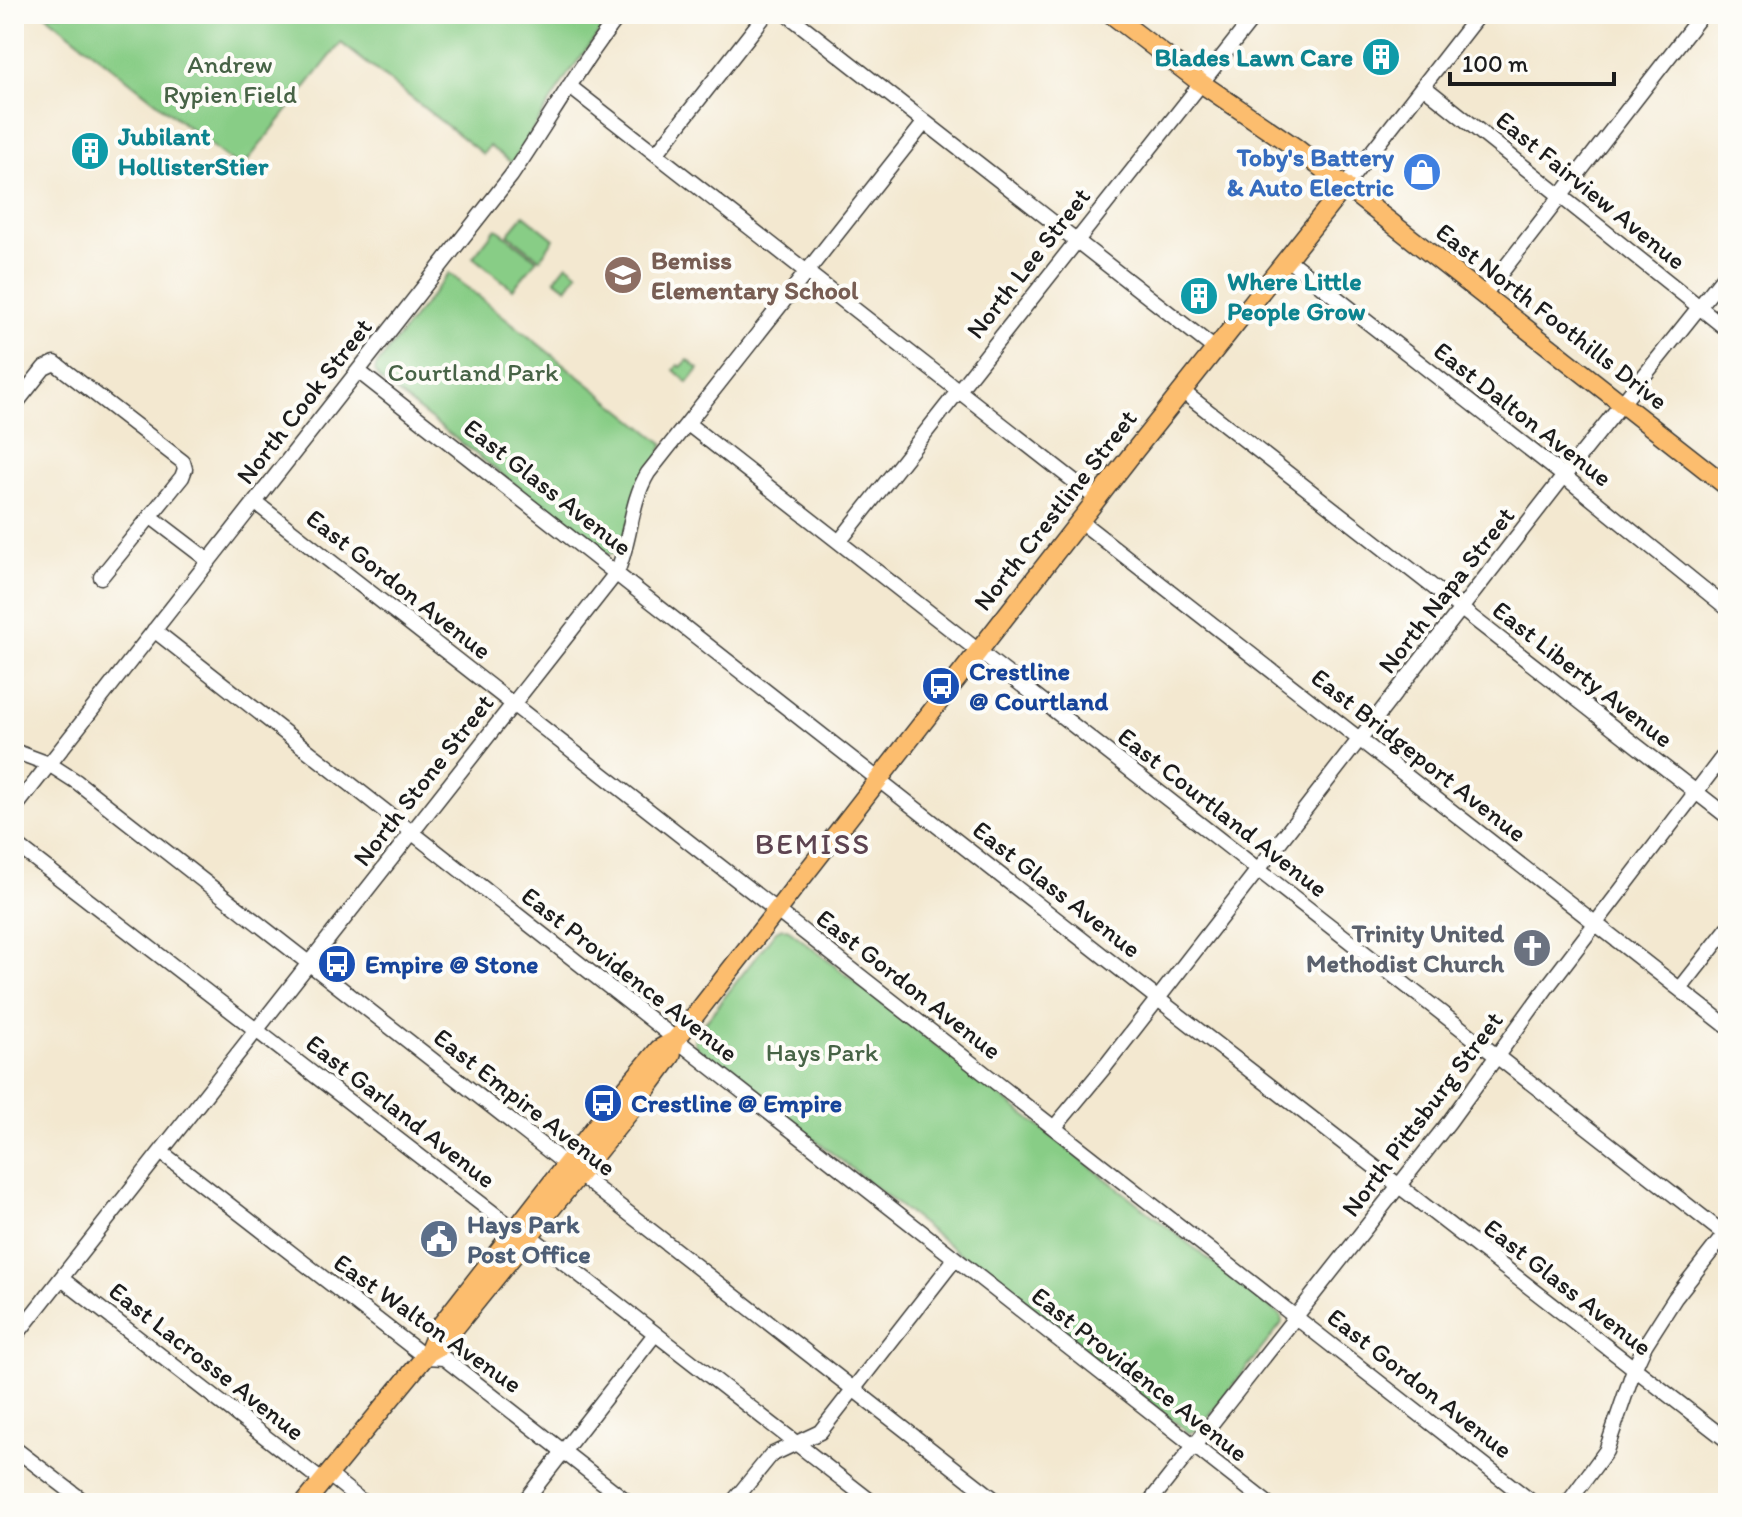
<svg xmlns="http://www.w3.org/2000/svg" width="1742" height="1517" font-family="Itim,sans-serif">
<style>
.green{fill:#88cd86;stroke:#527451;stroke-width:2}
.lines{fill:none;stroke-linecap:round;stroke-linejoin:round}
.minor-casing{stroke:#3c3b37;stroke-width:17}
.major-casing{stroke:#3c3b37;stroke-width:21}
.minor{stroke:#fff;stroke-width:14}
.major{stroke:#fcbd6e;stroke-width:18}
.labels{text-anchor:middle;stroke-width:8;stroke-linejoin:round;paint-order:stroke}
.culture-label{font-size:26px;font-weight:bold;fill:#0d838f;stroke:#fdfcf7;text-anchor:start}
.park-label{font-size:26px;fill:#476346;stroke:#fdfcf7}
.shop-label{font-size:26px;font-weight:bold;fill:#366cbe;stroke:#fdfcf7;text-anchor:end}
.street-label{font-size:26px;fill:#1c1c1c;stroke:#fdfcf7}
.education-label{font-size:26px;font-weight:bold;fill:#785e54;stroke:#fdfcf7;text-anchor:start}
.transit-label{font-size:26px;font-weight:bold;fill:#164399;stroke:#fdfcf7;text-anchor:start}
.worship-label{font-size:26px;font-weight:bold;fill:#5b616d;stroke:#fdfcf7;text-anchor:end}
.service-label{font-size:26px;font-weight:bold;fill:#4e5e75;stroke:#fdfcf7;text-anchor:start}
.quarter-label{font-size:30px;letter-spacing:2px;fill:#5d4451;stroke:#fdfcf7}
</style>
<rect width="100%" height="100%" fill="#fdfcf7"/>
<filter id="ink" filterUnits="userSpaceOnUse"><feTurbulence type="fractalNoise" baseFrequency=".0125" numOctaves="2"/><feDisplacementMap in="SourceGraphic" scale="16" xChannelSelector="R" yChannelSelector="G"/><feConvolveMatrix kernelMatrix="1 2 1 2 8 2 1 2 1" color-interpolation-filters="sRGB"/></filter>
<filter id="wash" filterUnits="userSpaceOnUse"><feTurbulence type="fractalNoise" baseFrequency=".006" numOctaves="4" result="noise"/><feDisplacementMap in="SourceGraphic" scale="32" xChannelSelector="R" yChannelSelector="G"/><feGaussianBlur stdDeviation="1.8" result="paint"/><feColorMatrix in="noise" values="0 0 0 0 0 0 0 0 0 0 0 0 0 0 0 0 0 1.4 0 .05"/><feComposite in="paint" operator="in"/></filter>
<g filter="url(#wash)">
<rect width="100%" height="100%" fill="#f3e8d0"/>
<path class="green" d="M45 14H613L566 77 512 163 489 146 483 154 341 43 241 169Z
M524 215 554 239 540 259 508 234Z
M496 228 537 260 513 289 473 257Z
M567 264 578 273 567 288 555 279Z
M449 273 664 444 618 553 600 555 589 542 379 379 375 372 376 366Z
M688 360 699 369 688 383 674 370 678 365 681 367Z
M782 928 789 930 1281 1316 1282 1323 1198 1430 1189 1433 695 1046 694 1039 699 1030 776 931Z"/>
</g>
<g filter="url(#ink)">
<g class="lines">
<g class="minor-casing">
<path id="minor" d="M787 14 1215 349
M569 86 1097 499
M1423 86 1728 330
M656 154 766 14
M1345 186 1479 14
M1287 259 1564 476 1728 609
M1483 296 1702 14
M358 371 1158 999 1728 1441
M1182 391 1728 817
M14 406 44 368 55 363 183 462 185 469 182 477 101 577
M688 424 1728 1237
M256 503 1533 1503
M150 516 209 561
M1080 521 1728 1027
M839 542 1256 14
M154 630 1267 1503
M14 751 49 764 77 782 999 1503
M14 809 511 176C548 122 579 66 620 14
M14 843 515 1230 530 1236 873 1503
M1680 989 1728 928
M1054 1128 1107 1064 1564 476 1728 271
M161 1152 425 1357 444 1358 629 1503
M62 1279 322 1481
M14 1338 617 572C631 540 630 502 648 473L925 122
M14 1448 86 1503
M328 1474 364 1503
M523 1503 655 1334
M732 1503 771 1455 820 1432 955 1259
M1149 1503 1449 1122 1547 987 1728 750
M1568 1503 1606 1451 1634 1369 1645 1345 1675 1298 1728 1230"/>
</g>
<g class="major-casing">
<path id="major" d="M1111 14 1201 83 1296 148 1728 487
M431 1351 441 1345 631 1110 671 1056 675 1040
M305 1503 428 1353 438 1329 617 1099 659 1049 675 1040 682 1032 1132 454 1345 186"/>
</g>
<use href="#minor" class="minor"/>
<use href="#major" class="major"/>
</g>
</g>
<defs>
<g id="building-disc" transform="scale(2)"><circle r="9.5" fill="#0f9aa8" stroke="#fdfcf7"/><path d="M-4-6H4V6H1V3H-1V6H-4ZM-2.5-4.3h1.7v1.8h-1.7ZM.8-4.3h1.7v1.8H.8ZM-2.5-1h1.7V.8h-1.7ZM.8-1h1.7V.8H.8Z" fill="#fff"/></g>
<g id="shop-disc" transform="scale(2)"><circle r="9.5" fill="#3f7fe0" stroke="#fdfcf7"/><path d="M-5-2.5h2.3a2.7 3.5 0 0 1 5.4 0H5L5.5 6h-11ZM-1.5-2.5h3a1.5 2.3 0 0 0-3 0Z" fill="#fff"/></g>
<g id="school-disc" transform="scale(2)"><circle r="9.5" fill="#8d6e63" stroke="#fdfcf7"/><path d="M0-5L7-2L0 1L-7-2ZM-4 1L0 2.5L4 1V4Q0 6-4 4Z" fill="#fff"/></g>
<g id="bus-disc" transform="scale(2)"><circle r="9.5" fill="#1a4fb4" stroke="#fdfcf7"/><path d="M-5-6H5V4H4V6H2V4H-2V6H-4V4H-5ZM-3.5-4V0h7V-4ZM-3.5 1.2v1.5H-2V1.2ZM2 1.2v1.5H3.5V1.2Z" fill="#fff"/></g>
<g id="church-disc" transform="scale(2)"><circle r="9.5" fill="#6b7280" stroke="#fdfcf7"/><path d="M-1.2-6h2.4v3.5h3.3v2.4h-3.3V6h-2.4V-.1h-3.3v-2.4h3.3Z" fill="#fff"/></g>
<g id="civic-disc" transform="scale(2)"><circle r="9.5" fill="#5c6f8a" stroke="#fdfcf7"/><path d="M-.6-6.5H3V-4.5H.6V-3L4-1V1h2V6H-6V1h2V-1L-.6-3ZM-1.2 2.5V6h2.4V2.5Z" fill="#fff"/></g>
</defs>
<g fill-rule="evenodd">
<use href="#building-disc" x="1381" y="57"/>
<use href="#building-disc" x="90" y="151"/>
<use href="#shop-disc" x="1422" y="172"/>
<use href="#school-disc" x="623" y="275"/>
<use href="#building-disc" x="1199" y="296"/>
<use href="#bus-disc" x="941" y="686"/>
<use href="#church-disc" x="1532" y="948"/>
<use href="#bus-disc" x="337" y="964"/>
<use href="#bus-disc" x="603" y="1103"/>
<use href="#civic-disc" x="439" y="1239"/>
</g>
<g class="labels">
<g class="culture-label">
<text x="1353" y="66" text-anchor="end">Blades Lawn Care</text>
<text x="118" y="145">Jubilant<tspan x="118" dy="30">HollisterStier</tspan></text>
<text x="1227" y="290">Where Little<tspan x="1227" dy="30">People Grow</tspan></text>
</g>
<g class="park-label">
<text x="230" y="73">Andrew<tspan x="230" dy="30">Rypien Field</tspan></text>
<text x="473" y="381">Courtland Park</text>
<text x="822" y="1061">Hays Park</text>
</g>
<g class="shop-label">
<text x="1394" y="166">Toby's Battery<tspan x="1394" dy="30">&amp; Auto Electric</tspan></text>
</g>
<g class="street-label">
<text transform="translate(1591 190) rotate(39)" y="9">East Fairview Avenue</text>
<text transform="translate(1028 263) rotate(-52)" y="9">North Lee Street</text>
<text transform="translate(1552 316) rotate(38)" y="9">East North Foothills Drive</text>
<text transform="translate(304 401) rotate(-52)" y="9">North Cook Street</text>
<text transform="translate(1523 414) rotate(38)" y="9">East Dalton Avenue</text>
<text transform="translate(548 487) rotate(38)" y="9">East Glass Avenue</text>
<text transform="translate(1055 510) rotate(-52)" y="9">North Crestline Street</text>
<text transform="translate(399 584) rotate(38)" y="9">East Gordon Avenue</text>
<text transform="translate(1446 590) rotate(-52)" y="9">North Napa Street</text>
<text transform="translate(1583 674) rotate(38)" y="9">East Liberty Avenue</text>
<text transform="translate(1419 755) rotate(38)" y="9">East Bridgeport Avenue</text>
<text transform="translate(423 780) rotate(-52)" y="9">North Stone Street</text>
<text transform="translate(1223 812) rotate(38)" y="9">East Courtland Avenue</text>
<text transform="translate(1057 889) rotate(38)" y="9">East Glass Avenue</text>
<text transform="translate(630 974) rotate(38)" y="9">East Providence Avenue</text>
<text transform="translate(909 984) rotate(38)" y="9">East Gordon Avenue</text>
<text transform="translate(525 1102) rotate(38)" y="9">East Empire Avenue</text>
<text transform="translate(401 1111) rotate(38)" y="9">East Garland Avenue</text>
<text transform="translate(1422 1114) rotate(-53)" y="9">North Pittsburg Street</text>
<text transform="translate(1568 1287) rotate(38)" y="9">East Glass Avenue</text>
<text transform="translate(428 1323) rotate(35)" y="9">East Walton Avenue</text>
<text transform="translate(207 1361) rotate(38)" y="9">East Lacrosse Avenue</text>
<text transform="translate(1140 1374) rotate(38)" y="9">East Providence Avenue</text>
<text transform="translate(1420 1383) rotate(38)" y="9">East Gordon Avenue</text>
</g>
<g class="education-label">
<text x="651" y="269">Bemiss<tspan x="651" dy="30">Elementary School</tspan></text>
</g>
<g class="transit-label">
<text x="969" y="680">Crestline<tspan x="969" dy="30">@ Courtland</tspan></text>
<text x="365" y="973">Empire @ Stone</text>
<text x="631" y="1112">Crestline @ Empire</text>
</g>
<g class="worship-label">
<text x="1504" y="942">Trinity United<tspan x="1504" dy="30">Methodist Church</tspan></text>
</g>
<g class="service-label">
<text x="467" y="1233">Hays Park<tspan x="467" dy="30">Post Office</tspan></text>
</g>
<g class="quarter-label">
<text x="813" y="854">BEMISS</text>
</g>
</g>
<rect width="1742" height="1517" fill="none" stroke="#fdfcf7" stroke-width="48"/>
<path d="M1450 72v12h164v-12" fill="none" stroke="#1c1c1c" stroke-width="4"/>
<text x="1462" y="72" font-size="24" fill="#1c1c1c" stroke="#fdfcf7" stroke-width="6" paint-order="stroke">100 m</text>
</svg>
